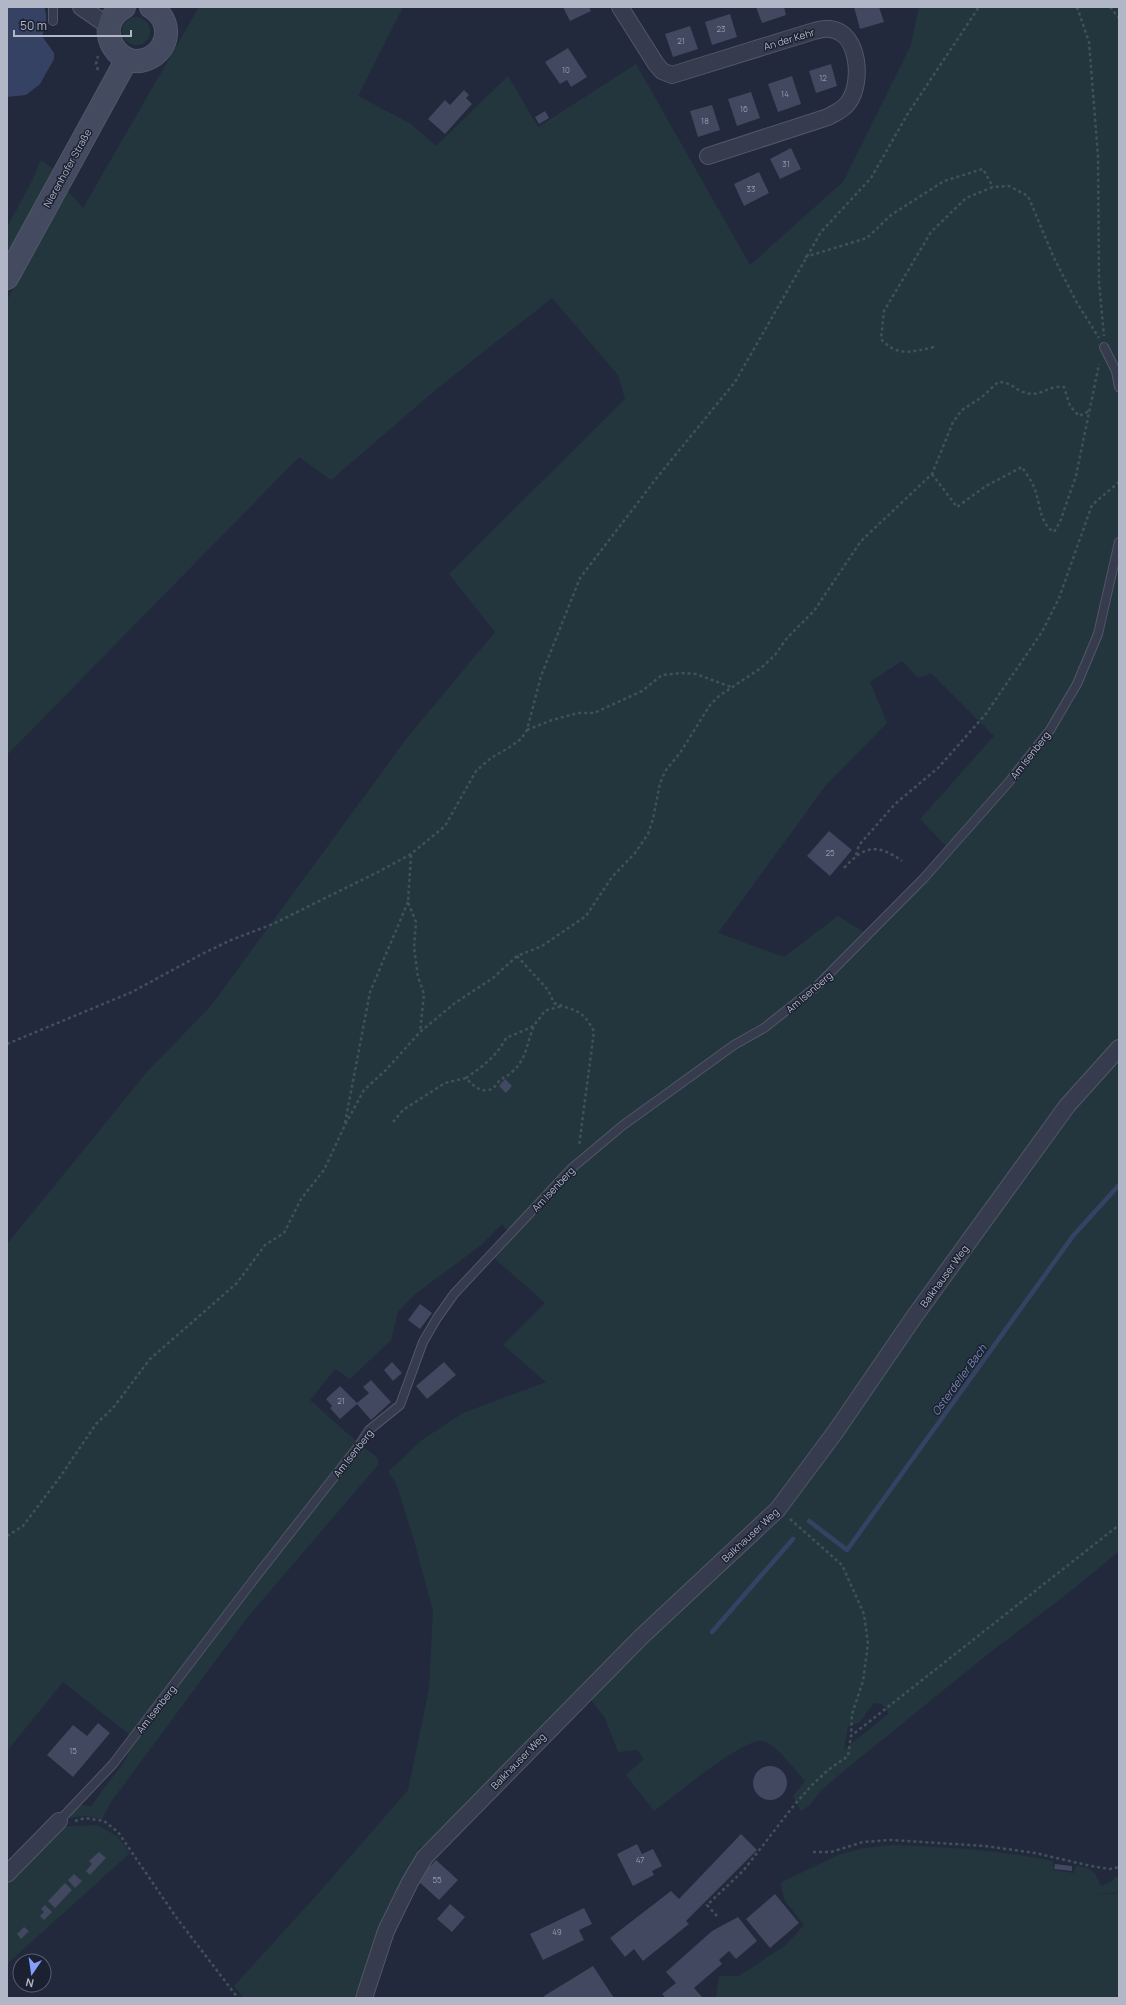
<svg xmlns="http://www.w3.org/2000/svg" width="1126" height="2005" font-family="Manrope,sans-serif">
<style>
.green{fill:#24363d;fill-rule:evenodd}
.water{fill:#364264}
.lines{fill:none;stroke-linecap:round;stroke-linejoin:round}
.stream{stroke:#364264;stroke-width:4.5}
.building{fill:#41485f}
.lane-casing{stroke:#515767;stroke-width:10}
.street-casing{stroke:#515767;stroke-width:18}
.secondary-casing{stroke:#515767;stroke-width:24}
.path{stroke:#3f5258;stroke-width:2.5;stroke-dasharray:3 3;stroke-linecap:butt}
.lane{stroke:#363c4d;stroke-width:8}
.street{stroke:#363c4d;stroke-width:16}
.secondary{stroke:#444a60;stroke-width:22}
.labels{text-anchor:middle;stroke-width:3;stroke-linejoin:round;paint-order:stroke}
.number-label{font-size:8px;fill:#969bae}
.street-label{font-size:10px;fill:#b2b7c8;stroke:#1b2131}
.water-label{font-size:11px;font-style:italic;fill:#7987b1;stroke:#1b2131}
</style>
<rect width="100%" height="100%" fill="#22293c"/>
<path class="green" d="M199 7H403L358 96 411 124 436 146 508 76 538 127 636 64 750 265 843 182 911 45 919 7H1119V1040L831 1429 773 1503 568 1699 462 1809 425 1850 420 1846 417 1854 420 1857 353 1998H244L234 1986 317 1895 408 1790 429 1689 433 1611 414 1540 396 1483 388 1472 422 1440 463 1413 546 1382 503 1345 545 1303 494 1258C520 1230 546 1199 574 1172 640 1111 718 1061 793 1011L810 997 805 993C744 1038 677 1075 620 1125 581 1159 546 1197 509 1233L502 1224 480 1246 414 1295 398 1312 391 1340 350 1379 335 1369 310 1400 356 1441 253 1572 130 1735 63 1682 7 1751V1244L147 1072 210 1007 407 738 495 632 449 574 625 399 618 375 552 298 439 387 331 480 299 457 7 755V300L67 190 83 208ZM902 661 918 678 931 673 994 736 920 819 946 846C980 808 1014 770 1046 730 1060 712 1066 691 1083 675L1074 700 1053 733 926 879 872 937 838 916 784 957 718 933 826 785 887 723 870 682Z
M122 31a14 14 0 1 1 28 0a14 14 0 1 1-28 0Z
M41 160 56 171 7 262V227L32 181Z
M1119 1057V1551L1076 1587 988 1654 861 1757 821 1790 810 1805 801 1811 793 1796 805 1781C796 1771 776 1744 763 1741 744 1737 672 1798 654 1811L626 1775 644 1759 637 1750 618 1752 605 1718 588 1696 784 1511 1071 1109ZM874 1703 882 1704 889 1713 844 1750 848 1726 859 1723Z
M363 1447 378 1458V1465L247 1618 111 1802 102 1819 86 1816 68 1818 80 1805 92 1806C103 1786 122 1770 131 1748L261 1576Z
M97 1825 117 1836 130 1853 7 1964V1883L60 1827Z
M892 1845C947 1847 1000 1850 1053 1861V1870L1074 1873 1076 1866C1093 1868 1094 1870 1101 1886L1110 1882 1119 1875V1890L1116 1893H1089L1116 1894 1119 1891V1998H716L719 1976H739L786 1945 804 1925 785 1901 780 1883 838 1855 864 1848Z"/>
<path class="water" d="M9 7H44C48 16 46 26 42 36L54 53V59L40 84 26 95 7 97V8Z"/>
<g class="lines">
<path class="stream" d="M809 1521 847 1550 1073 1236 1119 1185
M712 1632 793 1539"/>
</g>
<path class="building" d="M563 7H589L591 11 570 21Z
M756 7H784L786 15 762 23Z
M854 7H879L884 22 860 29Z
M730 14 737 37 712 45 705 22Z
M690 26 698 49 673 57 665 34Z
M568 48 587 77 571 87 567 80 560 84 545 62Z
M831 64 837 86 816 93 809 71Z
M792 76 801 104 778 112 768 84Z
M464 90 469 95 466 98 472 104 445 134 428 119 445 100 450 105Z
M751 92 760 118 737 126 728 99Z
M712 105 720 130 698 137 690 111Z
M545 111 549 118 539 124 535 117Z
M791 148 801 169 780 179 770 159Z
M759 172 769 193 744 206 734 184Z
M829 831 852 850 830 876 807 856Z
M505 1079 512 1086 506 1093 499 1086Z
M420 1304 432 1313 420 1329 408 1320Z
M392 1362 402 1373 393 1381 384 1370Z
M444 1362 456 1375 427 1399 416 1386Z
M371 1380 391 1402 371 1420 357 1404 340 1419 330 1408 332 1406 326 1399 340 1386 357 1403 369 1393 363 1387Z
M98 1723 110 1733 73 1777 47 1755 73 1725 87 1736Z
M753 1783a17 17 0 1 1 34 0a17 17 0 1 1-34 0Z
M741 1834 757 1850 686 1921 689 1924 643 1961 634 1949 625 1957 610 1938 671 1891 679 1899Z
M637 1844 642 1854 653 1849 662 1866 652 1871 654 1875 633 1886 617 1854Z
M99 1852 106 1858 90 1875 86 1871 92 1864 89 1861Z
M436 1860 458 1880 439 1900 417 1880Z
M1055 1864 1072 1866V1871L1054 1869Z
M74 1874 82 1881 75 1888 68 1880Z
M65 1883 72 1890 55 1908 48 1901Z
M775 1894 799 1923 770 1948 746 1919Z
M450 1904 465 1917 452 1932 437 1919Z
M45 1905 52 1912 44 1920 40 1916 44 1912 41 1909Z
M584 1908 592 1924 579 1930 584 1940 543 1960 530 1934Z
M738 1917 757 1941 736 1959 729 1951 719 1960 722 1964 694 1988 703 1998H666L662 1994 676 1983 666 1972 712 1931Z
M24 1927 29 1931 21 1939 17 1934Z
M593 1966 614 1998H545L544 1996Z"/>
<g class="lines">
<g class="lane-casing">
<path id="lane" d="M53 7V21
M1104 347 1116 371 1119 387
M59 1821 113 1764 258 1574 360 1444 369 1430 400 1405 423 1342 437 1318 454 1294 572 1168 622 1126 734 1045 764 1028 816 987 924 878 1008 783 1050 730 1077 684 1098 634 1119 542"/>
</g>
<g class="street-casing">
<path id="street" d="M81 7 110 27
M620 7 656 64 662 71 672 75 814 31C819 30 825 28 830 29 860 32 863 84 848 103 843 110 835 113 828 117L708 156
M7 1874 59 1821
M364 1998 386 1931 410 1882 425 1857 641 1637 778 1509 836 1431 914 1317 1067 1106 1119 1048"/>
</g>
<g class="secondary-casing">
<path id="secondary" d="M124 7C89 27 121 77 153 56 160 51 165 44 166 35 167 23 161 13 151 7
M7 278 127 59"/>
</g>
<path class="path" d="M1077 7 1089 42 1098 156 1099 282 1104 336
M1110 7 1119 18
M98 70 96 64 98 56
M805 257 867 238 891 215 944 181 983 169 993 187
M934 347C912 352 897 357 881 339L884 311 931 232 966 198 993 187 1009 186 1028 196 1054 258 1077 303 1099 338
M932 474 957 507 986 486 1022 467C1027 475 1034 484 1036 493 1040 506 1041 525 1054 532L1060 522 1076 476 1099 364
M527 730 552 720 578 713H594L642 691 662 675 682 673 696 674 731 687
M411 855 408 902 416 922 414 947 418 977 424 994 420 1032
M856 855 859 845 895 804 938 768 985 715 1042 632 1059 598 1092 505 1119 482
M844 868C864 846 877 843 902 861
M517 956 548 990 554 1003C577 1012 581 1008 594 1031L579 1146
M7 1044 132 992 202 954 231 940 273 924 380 871 411 854 445 826 476 771 491 758 510 747 521 739 527 730 541 676 580 578 659 475 735 382 821 232 871 178 907 115 979 7
M466 1078C482 1067 497 1056 506 1038L534 1026
M393 1122 403 1110 445 1083 466 1078C475 1087 480 1093 493 1089 502 1075 504 1080 513 1071 527 1059 527 1041 534 1026 537 1020 542 1017 544 1011L562 1006
M345 1123 370 992 408 902
M790 1519 842 1565 864 1614 868 1644 863 1681 852 1714 851 1736
M7 1536 23 1526 60 1477 96 1424 113 1408 150 1359 237 1283 265 1245 284 1233 301 1199 324 1170 345 1125 364 1090 386 1070 420 1032 455 1003 493 978 517 956 542 946 586 916 612 877 635 853 648 834 653 819 660 783 666 770 680 753 710 705 719 696 761 668 775 655 787 638 814 611 861 541 932 474 953 422 962 410 982 397 998 382C1013 382 1015 391 1027 393 1042 397 1047 385 1064 387L1070 406 1079 416 1089 411
M75 1821 85 1818 104 1821 118 1832 176 1917 238 1998
M813 1852H831L863 1842 891 1840 985 1846 1035 1853 1091 1866 1110 1869 1119 1867
M717 1916 707 1905 743 1871 795 1804 812 1785 828 1770 848 1756 851 1736 1119 1525"/>
<use href="#lane" class="lane"/>
<use href="#street" class="street"/>
<use href="#secondary" class="secondary"/>
</g>
<g class="labels">
<g class="number-label">
<text x="721" y="32">23</text>
<text x="681" y="44">21</text>
<text x="566" y="73">10</text>
<text x="823" y="81">12</text>
<text x="785" y="97">14</text>
<text x="744" y="112">16</text>
<text x="705" y="124">18</text>
<text x="786" y="167">31</text>
<text x="751" y="192">33</text>
<text x="830" y="856">25</text>
<text x="341" y="1404">21</text>
<text x="73" y="1754">15</text>
<text x="640" y="1863">47</text>
<text x="437" y="1883">55</text>
<text x="557" y="1935">49</text>
</g>
<g class="street-label">
<text transform="translate(789 39) rotate(-17)" y="4">An der Kehr</text>
<text transform="translate(67 168) rotate(-61)" y="4">Nierenhofer Straße</text>
<text transform="translate(1030 755) rotate(-52)" y="4">Am Isenberg</text>
<text transform="translate(809 992) rotate(-41)" y="4">Am Isenberg</text>
<text transform="translate(553 1189) rotate(-47)" y="4">Am Isenberg</text>
<text transform="translate(944 1276) rotate(-54)" y="4">Balkhauser Weg</text>
<text transform="translate(353 1453) rotate(-52)" y="4">Am Isenberg</text>
<text transform="translate(750 1535) rotate(-43)" y="4">Balkhauser Weg</text>
<text transform="translate(156 1709) rotate(-52)" y="4">Am Isenberg</text>
<text transform="translate(518 1761) rotate(-46)" y="4">Balkhauser Weg</text>
</g>
<g class="water-label">
<text transform="translate(959 1380) rotate(-54)" y="4">Osterdeller Bach</text>
</g>
</g>
<rect width="1126" height="2005" fill="none" stroke="#b2b7c8" stroke-width="16"/>
<g transform="translate(32 1973) rotate(193)"><circle r="19" fill="#1b2131" stroke="#575d6d"/>
<path d="M0-3L7 15L0 10L-7 15Z" fill="#859ffa"/>
<text y="-6" font-size="11" font-weight="bold" text-anchor="middle" fill="#b2b7c8">N</text>
</g>
<path d="M14 30v6h117v-6" fill="none" stroke="#b2b7c8" stroke-width="2"/>
<text x="20" y="30" font-size="12" fill="#b2b7c8" stroke="#1b2131" stroke-width="3" paint-order="stroke">50 m</text>
</svg>
